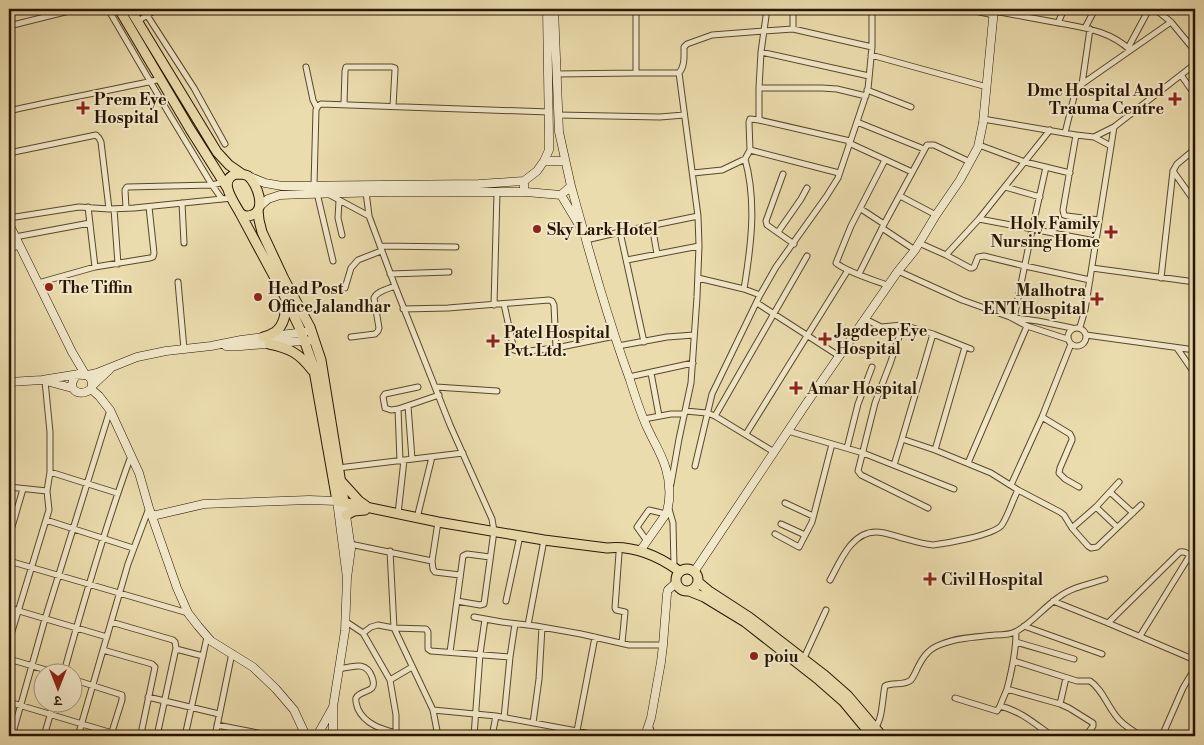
<svg xmlns="http://www.w3.org/2000/svg" width="1204" height="745" font-family="'Libre Bodoni','Noto Serif Devanagari',serif">
<style>
.lines{fill:none;stroke-linecap:round;stroke-linejoin:round}
.street-casing{stroke:#59472b;stroke-width:7}
.secondary-casing{stroke:#281500;stroke-width:9}
.primary-casing{stroke:#281500;stroke-width:11}
.street{stroke:#f2e8ca;stroke-width:5}
.secondary{stroke:#f2e8ca;stroke-width:8}
.primary{stroke:#ebdcad;stroke-width:9}
.poi-dot{fill:#8f2418;stroke:#f2e8ca;stroke-width:2}
.labels{text-anchor:middle;stroke-width:4;stroke-linejoin:round;paint-order:stroke}
.poi-label{font-size:16px;font-weight:bold;fill:#281500;stroke:#f2e8ca;text-anchor:start}
</style>
<rect width="100%" height="100%" fill="#ebdcad"/>
<filter id="stains"><feTurbulence type="fractalNoise" baseFrequency=".004" numOctaves="4"/><feColorMatrix values="0 0 0 0 .2 0 0 0 0 .09 0 0 0 0 .02 0 0 0 .5 -.17"/></filter>
<radialGradient id="worn" r=".72"><stop offset=".6" stop-color="#630" stop-opacity="0"/><stop offset="1" stop-color="#630" stop-opacity=".3"/></radialGradient>
<g class="lines">
<g class="street-casing">
<path id="street" d="M108 9 168 112 212 185 222 199
M143 9 194 88 225 144
M636 9V73
M965 9 994 15
M1155 9 1171 22 1195 51
M994 11C1016 15 1037 19 1059 23 1085 28 1110 31 1130 50
M138 21 157 9
M1058 23 1064 9
M9 26 77 9
M1085 28 1095 9
M793 29V9
M1128 48 1149 9
M761 52 869 76
M871 55 987 87
M306 67 313 100 317 108
M556 74 636 73H679
M1181 75 1195 95
M1082 84 1090 29
M759 88H822L837 89 866 96
M867 90 911 107
M344 104 345 71 346 67H392L395 68V70L393 106
M9 111C59 99 110 91 161 79
M558 115 660 117 684 115
M983 119 1076 135 1094 137 1114 127 1195 64
M759 120V88L761 52 767 9
M857 122 924 149
M1065 133 1074 97 1082 84 1171 22
M1076 135 1063 210 1064 215 1067 216 1099 220
M1094 137 1111 146
M849 143 912 172
M979 145 1025 162 1070 173
M750 150 839 173
M9 153 96 135 99 138 101 142 109 209
M745 159 750 150 749 122 750 119 759 120 850 141
M885 160 851 226 836 263C847 272 873 280 887 285
M1173 171 1195 202
M693 173 722 170 745 159C757 202 751 246 744 289
M783 174 766 221 767 225 794 244
M314 185 316 110 318 106 321 104 549 112
M1005 187 1040 197
M366 192 369 216 395 286 450 425 492 519 494 531 484 604 480 605 457 601
M317 193 333 261
M328 194 369 216
M900 196 936 215
M339 201 338 218 342 235
M182 203 184 243
M88 207 95 267
M126 208 125 190 127 187 212 185 224 182
M114 209 118 264
M861 209 884 224
M9 218 79 207 109 209 134 208 232 198
M979 219 1095 241
M652 225 657 254
M882 228 915 250
M620 232 644 342
M778 232 801 199 807 188
M15 237 90 223
M586 240 620 232 698 216
M919 243 946 255 970 268H972L974 267 978 257 984 256 1025 266 1090 280
M380 246 456 247
M9 249 19 246
M946 255 979 219 1050 130
M627 260 699 246
M1092 268 1195 282
M898 271 962 300 1010 317 1027 326 1067 339
M390 274 449 272
M859 274 882 228 927 145H934L970 162
M698 278 744 289 760 295
M1161 278 1173 171 1177 164 1195 149
M178 282 184 349
M38 283 95 267 150 258 153 257 154 253 149 207
M345 288 351 268 358 260 381 251
M757 303 839 356
M504 304 514 350 520 352 556 348 615 336
M494 305 497 192
M403 309 448 308 549 300 552 301 554 305 556 348
M1014 318 1032 230 1046 167
M1015 318 1038 321 1072 328
M865 319 881 327 903 325 933 334 971 349
M903 325 890 364 875 403 858 471 861 475 928 508
M1080 327 1085 310 1114 127
M1068 337a9 9 0 1 1 18 0a9 9 0 1 1-18 0Z
M933 334 902 439 935 450 991 473 1018 490 1060 512 1064 515 1072 528 1088 546 1091 548 1097 547 1141 505
M1086 335 1195 350
M351 337 375 334 378 331 379 328 374 298C377 291 388 289 395 286
M618 346 667 337 694 335
M1177 348 1195 374
M651 373 659 416
M629 377 693 363
M418 387 385 394 383 397 385 408 391 410 398 409 439 395
M436 387 497 391
M408 406 412 459
M398 409 400 461
M685 411 707 413 715 416 774 452
M715 416 807 256
M1042 417 1070 434 1072 438V440L1060 468 1059 473 1065 479 1079 487
M644 419 671 414H684
M788 431 863 453 954 489
M746 434 848 270
M847 448 858 404 872 367
M935 450 965 347
M968 463 1027 326
M894 465 902 439
M695 466 712 394 760 295 776 267 826 197 838 178 868 89 872 47V9
M338 468 463 453
M50 472 117 493
M671 484 679 439 691 383 697 297 699 246 698 216 679 73C685 66 684 57 684 47L687 44 712 35 764 31 793 29 872 47
M1011 485 1042 417 1071 344
M9 487 47 491
M1110 492 1133 513
M785 503 813 516
M1096 507 1117 527
M669 509 673 523 674 567
M398 514 404 460
M417 518 432 457
M46 520 133 548
M781 524 805 535
M1072 528 1096 507 1119 482
M775 534 799 547 812 522 832 444
M9 537 23 489
M647 541 637 527 649 510 666 514
M350 544 432 561 438 522
M390 551 394 628 433 710 438 736
M619 553 615 608 616 610 625 612 622 643
M9 561 188 613
M432 561 433 569 435 572 460 575
M830 580C840 562 851 532 876 532 884 532 891 535 899 537 910 540 921 544 933 545 948 543 990 536 1001 526 1007 519 1013 499 1018 490
M506 601 520 536
M1053 601 1108 623 1195 660
M9 608 107 637
M474 617 502 622 536 626 581 634 629 645H663
M345 621 363 633 371 627 378 625 394 628 426 629 428 632V649L431 651 510 657 504 718
M111 622 173 640 175 642 176 648 158 731 160 734 170 736
M1108 623 1180 552C1187 551 1191 556 1195 560
M528 625 544 540
M1024 626 1102 654
M363 633 390 680 412 667
M1140 636 1190 555
M9 641 49 510 47 491 50 472V432L45 381
M1016 642 1074 659
M176 649 203 656
M103 650 152 664 155 667 142 729
M450 652 463 556 467 554 490 557
M510 657 515 624
M9 659 53 672
M803 660 826 610
M1014 661 1077 681H1090C1102 689 1107 705 1116 716 1122 725 1132 730 1141 736
M339 669C352 667 366 660 372 677 373 680 375 684 372 688 368 692 359 692 356 698 355 701 357 706 358 709 365 724 381 729 396 733
M64 672C84 600 105 527 131 456
M72 679 122 695V700L111 735
M390 680 396 715V736
M1007 689C1012 670 1016 652 1016 632
M148 697 219 714
M955 698 997 711 1000 706 1007 689 1060 704 1066 678
M9 702 112 733
M1060 704 1069 708 1093 723V726L1086 736
M1000 706C1021 711 1035 724 1052 736
M433 710 496 716 577 731 598 736
M533 723 539 679 542 627
M217 725 273 736
M649 725 653 736
M12 736 45 619 110 410
M44 736 54 702
M78 736 128 564 149 508
M185 736 207 637
M215 736 232 653
M474 736 480 654 485 619
M492 736 496 716
M576 736 595 637
M863 736C867 734 871 732 874 729 883 720 882 699 885 686 893 682 904 686 911 680 914 676 916 671 918 667 924 655 930 648 942 644 959 637 978 637 995 635 1002 635 1011 635 1017 631 1033 622 1044 607 1059 597 1072 587 1090 584 1105 579
M1162 736 1183 688 1195 668"/>
</g>
<g class="secondary-casing">
<path id="secondary" d="M554 9 559 132 571 186 561 195 526 192 524 189V181L537 171 544 161H565
M544 161 549 150V136L547 9
M248 176 265 183 282 186 479 184 524 181
M571 186C589 251 607 317 630 380 635 396 640 412 647 427 653 441 662 454 666 469 670 482 671 501 666 514L640 551
M561 195 579 225
M260 206 268 199 280 195 306 194 388 192H526
M9 224 72 352 85 374
M226 346H241L314 340
M88 375 97 373 137 357 166 351 211 346 241 340 305 332
M46 381 72 388
M9 382 42 380 73 375C84 374 95 374 91 389 78 399 64 387 78 374
M92 386 110 369
M91 389 99 396 110 410 139 473 149 508 177 588 188 613 198 626 211 641 253 667 276 689 294 710 306 736
M152 516 204 504 309 500 337 501 347 578
M694 572 806 404 898 271 915 250 936 215 960 180 978 147 983 123 994 9
M318 734 332 709
M311 736C317 734 322 734 327 736
M333 736V707L345 631 347 578 351 549 344 502
M645 736 651 718 661 662 663 645 667 594 668 590 676 583"/>
</g>
<g class="primary-casing">
<path id="primary" d="M119 9 190 129 228 189
M130 9 217 152 229 165 242 174
M236 174C240 174 245 174 248 176 257 183 267 210 252 215 247 217 244 216 240 213 234 202 217 180 236 174Z
M258 210 259 220 262 232 284 279 310 327 321 360 344 502
M240 213 283 293 300 329 313 365 337 501 438 522 544 540 607 548C633 545 659 556 679 571
M263 337C267 336 272 334 275 332 285 325 286 312 286 301
M269 344C289 348 299 353 312 370
M340 480 359 501 366 506
M346 515 354 511 365 510
M676 580a11 11 0 1 1 22 0a11 11 0 1 1-22 0Z
M698 582 709 591 749 617 823 674 848 696 882 736
M689 591 704 597 745 622 819 680 843 701 872 736"/>
</g>
<use href="#street" class="street"/>
<use href="#secondary" class="secondary"/>
<use href="#primary" class="primary"/>
</g>
<g class="poi-dot">
<path d="M1172.5 91.5h5v5h5v5h-5v5h-5v-5h-5v-5h5z"/>
<path d="M80.5 100.5h5v5h5v5h-5v5h-5v-5h-5v-5h5z"/>
<circle cx="537" cy="229" r="5"/>
<path d="M1108.5 224.5h5v5h5v5h-5v5h-5v-5h-5v-5h5z"/>
<circle cx="49" cy="287" r="5"/>
<circle cx="258" cy="297" r="5"/>
<path d="M1094.5 291.5h5v5h5v5h-5v5h-5v-5h-5v-5h5z"/>
<path d="M822.5 331.5h5v5h5v5h-5v5h-5v-5h-5v-5h5z"/>
<path d="M490.5 333.5h5v5h5v5h-5v5h-5v-5h-5v-5h5z"/>
<path d="M793.5 380.5h5v5h5v5h-5v5h-5v-5h-5v-5h5z"/>
<path d="M927.5 571.5h5v5h5v5h-5v5h-5v-5h-5v-5h5z"/>
<circle cx="754" cy="656" r="5"/>
</g>
<g class="labels">
<g class="poi-label">
<text x="1164" y="96" text-anchor="end">Dmc Hospital And<tspan x="1164" dy="18">Trauma Centre</tspan></text>
<text x="94" y="105">Prem Eye<tspan x="94" dy="18">Hospital</tspan></text>
<text x="1100" y="229" text-anchor="end">Holy Family<tspan x="1100" dy="18">Nursing Home</tspan></text>
<text x="547" y="235">Sky Lark Hotel</text>
<text x="59" y="293">The Tiffin</text>
<text x="268" y="294">Head Post<tspan x="268" dy="18">Office Jalandhar</tspan></text>
<text x="1086" y="296" text-anchor="end">Malhotra<tspan x="1086" dy="18">ENT Hospital</tspan></text>
<text x="836" y="336">Jagdeep Eye<tspan x="836" dy="18">Hospital</tspan></text>
<text x="504" y="338">Patel Hospital<tspan x="504" dy="18">Pvt. Ltd.</tspan></text>
<text x="807" y="394">Amar Hospital</text>
<text x="941" y="585">Civil Hospital</text>
<text x="764" y="662">poiu</text>
</g>
</g>
<rect width="1204" height="745" fill="none" stroke="#ebdcad" stroke-width="30"/>
<rect x="10" y="10" width="1184" height="725" fill="none" stroke="#281500" stroke-width="2.5"/>
<rect x="15" y="15" width="1174" height="715" fill="none" stroke="#281500"/>
<g transform="translate(58 688) rotate(180)"><circle r="24" fill="#f2e8ca" stroke="#a19479"/>
<path d="M0-4L9 19L0 12L-9 19Z" fill="#8f2418"/>
<text y="-8" font-size="14" font-weight="bold" text-anchor="middle" fill="#281500">उ</text>
</g>
<rect width="100%" height="100%" filter="url(#stains)"/>
<rect width="100%" height="100%" fill="url(#worn)"/>
</svg>
